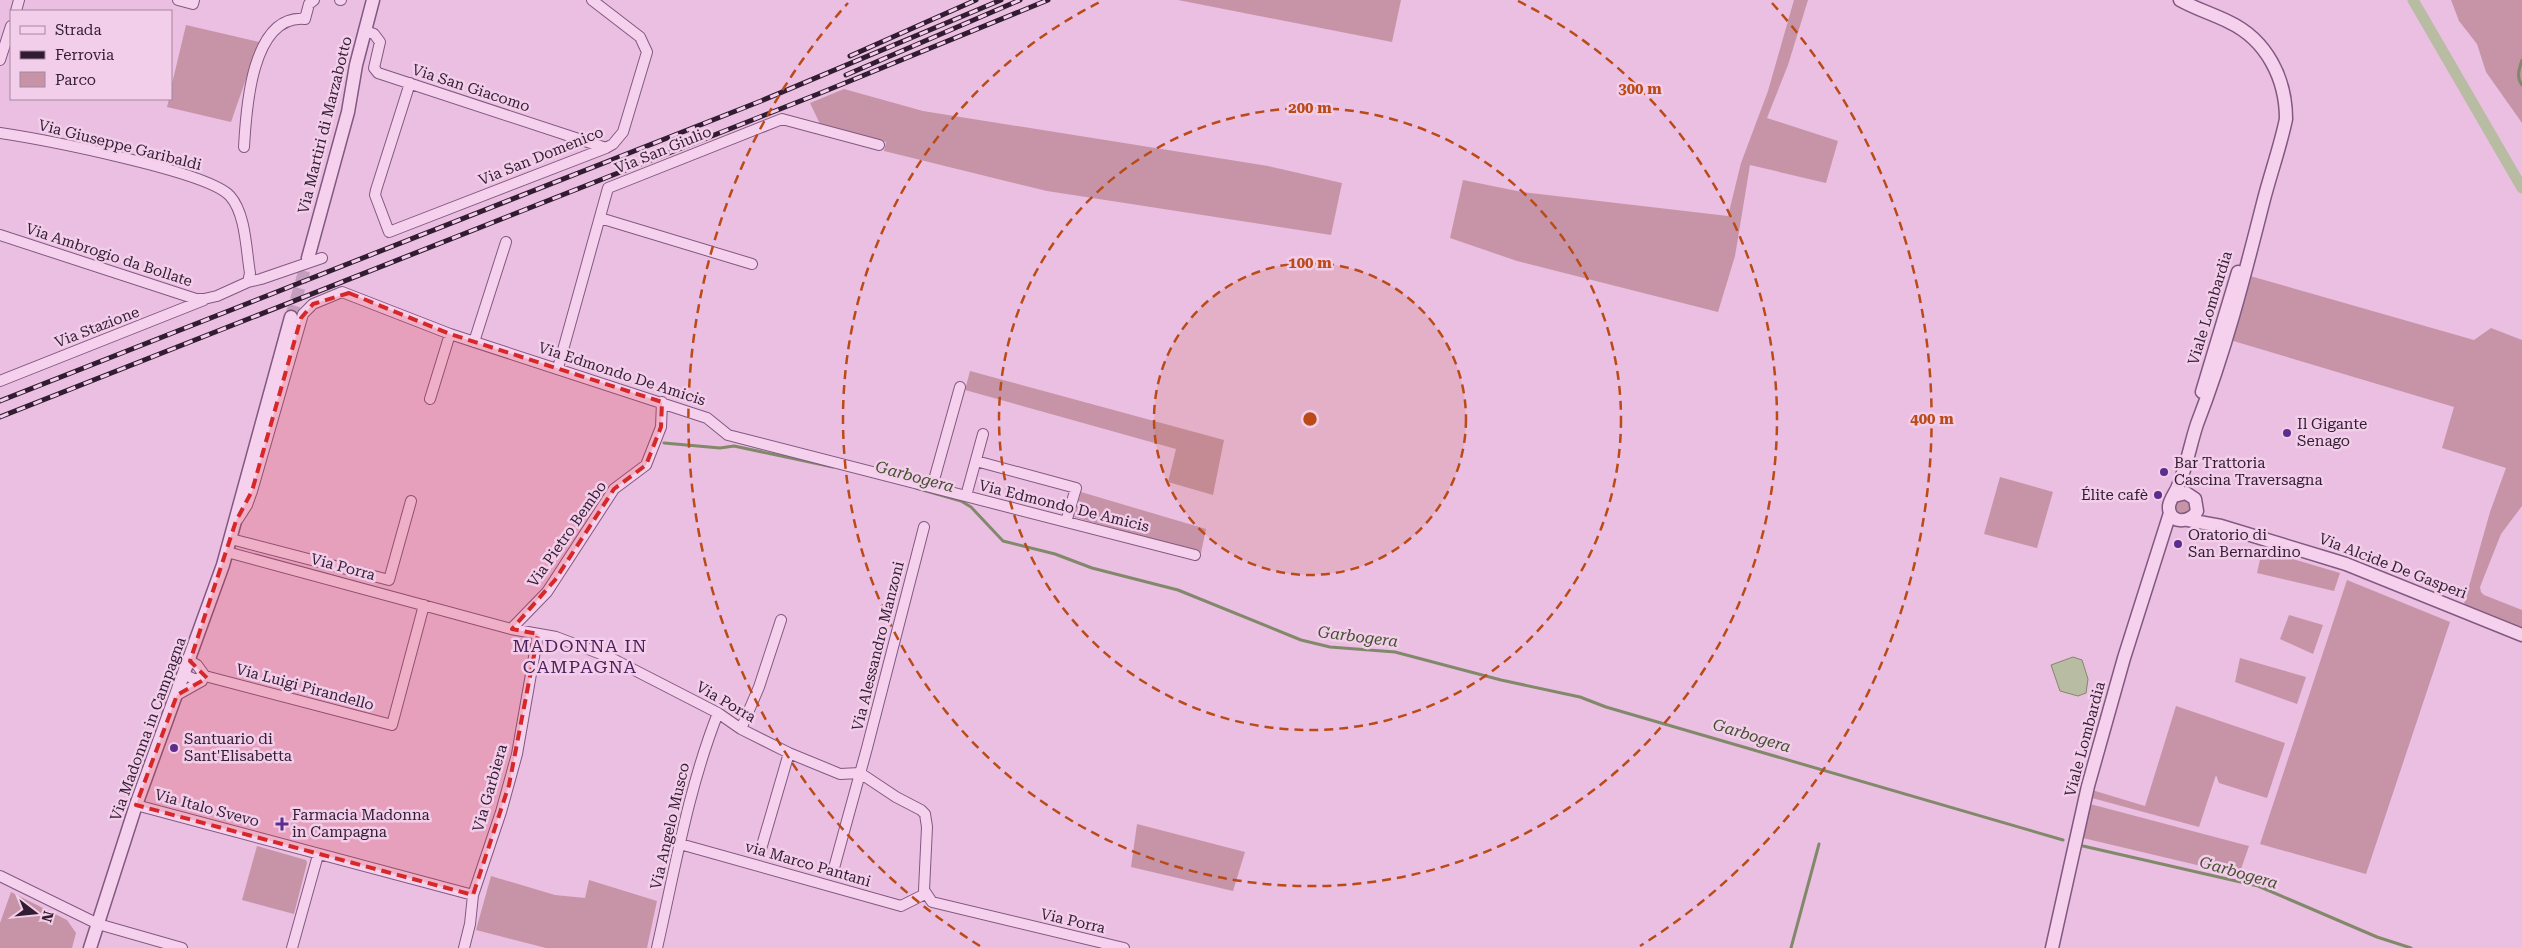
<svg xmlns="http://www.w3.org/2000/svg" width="2522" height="948" font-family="'Roboto Serif',serif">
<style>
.green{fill:#c794a7}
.water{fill:#b7bca2;stroke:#81896a}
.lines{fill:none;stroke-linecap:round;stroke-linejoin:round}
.stream{stroke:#81896a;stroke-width:3}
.canal{stroke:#b7bca2;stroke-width:11}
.tertiary-tunnel{stroke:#c59ebe;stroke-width:12;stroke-dasharray:12 6;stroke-linecap:butt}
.minor-casing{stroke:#815980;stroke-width:12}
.tertiary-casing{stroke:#815980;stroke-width:15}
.minor{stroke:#f6d1ee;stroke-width:10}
.tertiary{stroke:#f6d1ee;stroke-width:12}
.rail-casing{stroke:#311c32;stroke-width:5}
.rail{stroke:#f2ceea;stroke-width:3;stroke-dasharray:9;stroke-linecap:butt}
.marked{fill:#d62828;fill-opacity:0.2;stroke:#d62828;stroke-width:4;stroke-dasharray:10 6;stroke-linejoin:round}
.ring{fill:none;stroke:#ba4a16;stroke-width:2.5;stroke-dasharray:9 6}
.poi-dot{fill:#5c2d8c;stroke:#f2ceea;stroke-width:2}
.labels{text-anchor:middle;stroke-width:5;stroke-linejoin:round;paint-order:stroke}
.street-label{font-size:15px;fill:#311c32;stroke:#f2ceea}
.poi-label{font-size:15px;fill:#311c32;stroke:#f2ceea;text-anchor:start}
.water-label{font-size:16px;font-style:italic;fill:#41512d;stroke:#f2ceea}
.quarter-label{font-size:18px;letter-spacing:1px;fill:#4a1f5b;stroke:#f2ceea}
.centre{fill:#ba4a16;stroke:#f2ceea;stroke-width:2.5}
.ring-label{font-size:15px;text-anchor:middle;font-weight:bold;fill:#ba4a16;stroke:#f2ceea;stroke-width:5;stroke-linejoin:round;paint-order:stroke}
</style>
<rect width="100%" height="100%" fill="#eabfe1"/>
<path class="green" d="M1178 0H1401L1392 42Z
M1794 0H1808L1788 65 1767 118 1838 141 1826 183 1750 165 1735 256 1718 312 1517 261 1450 238 1463 180 1522 192 1728 216 1741 163 1768 91Z
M2451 0H2522V123L2486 72 2477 44 2459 21Z
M186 25 259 42 231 122 167 107 169 99H171V88Z
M844 89 923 111 1268 166 1342 183 1331 235 1047 191 884 151 886 142 820 124 810 103Z
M2250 276 2474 340 2491 328 2522 340V506L2501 534 2480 587 2481 592 2484 595 2522 610V629L2464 604 2490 512 2506 468 2442 448 2454 407 2230 340Z
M970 371 1224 440 1213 495 1168 482 1176 449 965 390Z
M2000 477 2053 492 2037 548 1984 534Z
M1081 492 1206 529 1201 553 1074 517Z
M2175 507a8 8 0 1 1 16 0a8 8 0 1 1-16 0Z
M2262 550 2340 573 2334 591 2257 573Z
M2347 580 2450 622 2366 874 2260 844Z
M2289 615 2323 625 2313 654 2280 639Z
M2240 658 2306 677 2297 704 2235 682Z
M2176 706 2285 743 2267 798 2219 783 2216 775 2199 827 2092 798V790L2145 806Z
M2090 804 2249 846 2239 875 2083 838Z
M1137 824 1245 852 1233 891 1131 867Z
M257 846 306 860 307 863 294 914 242 900Z
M491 876 555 895 585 898 589 880 657 901 647 948H546L476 930Z
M11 892 67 920 76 933 72 948H0V923Z"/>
<path class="water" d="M2073 657 2082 660 2088 679 2086 693 2078 696 2060 691 2051 665Z"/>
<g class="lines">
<path class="stream" d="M2522 60C2519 69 2516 77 2522 85
M664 443 720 448 734 446 833 467
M916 488 961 501 971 507 1003 541 1055 554 1092 568 1178 590 1301 640 1330 647 1395 652 1501 680 1580 697 1606 707 2063 840
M2083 846 2258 886 2377 937 2411 948
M1791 948 1819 844"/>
<path class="canal" d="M2413 0 2522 188"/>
<path class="tertiary-tunnel" d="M291 317 308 258"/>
<g class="minor-casing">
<path id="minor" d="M178 0 193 4 194 0
M340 0H341
M16 11 19 0
M365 31 374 34 380 42 374 68 378 73 606 148
M0 60 11 26
M410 83 376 190 375 195 389 232 606 148 613 144 623 132 647 52 640 37 592 0
M0 133C40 139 208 171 230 196 246 214 246 250 250 273L248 282
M244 147C246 111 251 14 305 19L309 4 314 0
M600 218 752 264
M0 235 196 299H204L217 296 248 282 261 279 322 258
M474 342 506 242
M558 368 608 188 782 119 879 145
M0 381 204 300
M430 399 450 334
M976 461 1076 488 1066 522
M932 487 960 387
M966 496 983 434
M238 519 247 505 252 491 303 314 313 304 342 292 450 334 707 418 728 435 1195 555
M231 539 389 580 411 501
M227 552 511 629 556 637 609 657 718 713 741 729 789 753 840 774 860 773 896 797 921 810 925 814 927 827 924 890 932 902 1124 948
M511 629 547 592 614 489 646 465 661 427 662 402
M190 661 197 665 205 676
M185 675 194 679 205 676 392 725 424 605
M177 695 202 681
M741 729 759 687 781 620
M136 805 473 895
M680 844 901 906 925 894
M761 849 789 753
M834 868 867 748 924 527
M0 876 98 924 182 948
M292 948 318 855
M464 948 470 924 473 895 501 812 517 754 538 634
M657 948C675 869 688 789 718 713"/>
</g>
<g class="tertiary-casing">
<path id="tertiary" d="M308 258 348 112 356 65 373 0
M2202 392 2238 272
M2174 496 2186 493 2195 499 2197 511C2190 524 2168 524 2169 506 2170 499 2176 492 2178 486 2187 466 2190 445 2197 424 2225 352 2244 278 2263 203 2270 175 2280 148 2286 119 2286 79 2267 40 2229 22 2213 14 2196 9 2180 0
M2188 520 2221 526 2346 564 2522 635
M90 948 136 805 223 565 291 317
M2052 948 2088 786 2124 658 2170 513"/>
</g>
<use href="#minor" class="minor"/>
<use href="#tertiary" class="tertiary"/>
<g class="rail-casing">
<path id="rail" d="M850 56 976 0
M846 75 1020 0
M0 401 761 101 1001 0
M0 417 818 94 1048 0"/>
</g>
<use href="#rail" class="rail"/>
</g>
<path class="marked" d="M349 293 450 334 662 402 661 427 646 465 614 489 555 580 512 629 538 634 537 640 509 785 473 895 136 805 177 695 207 678 190 661 236 521 252 491 301 318 313 304Z"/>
<circle cx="1310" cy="419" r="156" fill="#ba4a16" fill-opacity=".12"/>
<g class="ring">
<circle cx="1310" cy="419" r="156"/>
<circle cx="1310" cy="419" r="311"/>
<path d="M1518 1A467 467 0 1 1 1102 1"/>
<path d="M980 946A622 622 0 0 1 848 3M1772 3A622 622 0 0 1 1640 946"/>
</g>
<g class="poi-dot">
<circle cx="2287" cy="433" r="5"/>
<circle cx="2164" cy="472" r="5"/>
<circle cx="2158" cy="495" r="5"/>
<circle cx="2178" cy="544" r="5"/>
<circle cx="174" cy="748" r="5"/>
<path d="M279.5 816.5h5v5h5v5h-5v5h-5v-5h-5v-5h5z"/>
</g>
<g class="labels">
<g class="street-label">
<text transform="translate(471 88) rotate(18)" y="5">Via San Giacomo</text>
<text transform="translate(325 125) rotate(-76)" y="5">Via Martiri di Marzabotto</text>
<text transform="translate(120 145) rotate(14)" y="5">Via Giuseppe Garibaldi</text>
<text transform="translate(663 150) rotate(-22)" y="5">Via San Giulio</text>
<text transform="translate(541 156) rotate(-22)" y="5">Via San Domenico</text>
<text transform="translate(109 255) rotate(18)" y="5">Via Ambrogio da Bollate</text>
<text transform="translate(2210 308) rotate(-73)" y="5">Viale Lombardia</text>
<text transform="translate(97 327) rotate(-21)" y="5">Via Stazione</text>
<text transform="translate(622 374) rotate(18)" y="5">Via Edmondo De Amicis</text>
<text transform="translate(1064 506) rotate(14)" y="5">Via Edmondo De Amicis</text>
<text transform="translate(567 534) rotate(-55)" y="5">Via Pietro Bembo</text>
<text transform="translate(2393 566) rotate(21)" y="5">Via Alcide De Gasperi</text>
<text transform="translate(343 567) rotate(15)" y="5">Via Porra</text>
<text transform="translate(878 646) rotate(-76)" y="5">Via Alessandro Manzoni</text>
<text transform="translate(305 687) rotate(15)" y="5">Via Luigi Pirandello</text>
<text transform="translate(726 702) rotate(30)" y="5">Via Porra</text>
<text transform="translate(148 729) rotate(-70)" y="5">Via Madonna in Campagna</text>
<text transform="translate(2085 739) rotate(-75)" y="5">Viale Lombardia</text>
<text transform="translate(490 788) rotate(-74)" y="5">Via Garbiera</text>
<text transform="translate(207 808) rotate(15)" y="5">Via Italo Svevo</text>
<text transform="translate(670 826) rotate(-77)" y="5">Via Angelo Musco</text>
<text transform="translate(808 864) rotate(16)" y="5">via Marco Pantani</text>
<text transform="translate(1073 921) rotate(13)" y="5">Via Porra</text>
</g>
<g class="poi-label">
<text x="2297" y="429">Il Gigante<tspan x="2297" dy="17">Senago</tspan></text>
<text x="2174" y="468">Bar Trattoria<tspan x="2174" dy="17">Cascina Traversagna</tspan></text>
<text x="2148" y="500" text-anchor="end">Élite cafè</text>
<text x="2188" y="540">Oratorio di<tspan x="2188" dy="17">San Bernardino</tspan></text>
<text x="184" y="744">Santuario di<tspan x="184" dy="17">Sant'Elisabetta</tspan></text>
<text x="292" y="820">Farmacia Madonna<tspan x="292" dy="17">in Campagna</tspan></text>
</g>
<g class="water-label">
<text transform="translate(915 476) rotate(15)" y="6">Garbogera</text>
<text transform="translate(1358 636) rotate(7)" y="6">Garbogera</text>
<text transform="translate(1752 735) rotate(17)" y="6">Garbogera</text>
<text transform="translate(2239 872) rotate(16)" y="6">Garbogera</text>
</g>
<g class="quarter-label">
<text x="580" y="652">MADONNA IN<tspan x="580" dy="21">CAMPAGNA</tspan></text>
</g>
</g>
<circle cx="1310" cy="419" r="8" class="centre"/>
<g class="ring-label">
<text x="1640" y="94">300 m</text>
<text x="1310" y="113">200 m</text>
<text x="1310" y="268">100 m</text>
<text x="1932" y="424">400 m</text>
</g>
<rect x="10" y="10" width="162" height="90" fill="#f2ceea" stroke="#a587a0"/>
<rect x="20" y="26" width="25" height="8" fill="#f6d1ee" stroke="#a587a0"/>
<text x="55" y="35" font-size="15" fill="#311c32">Strada</text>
<rect x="20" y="51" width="25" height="8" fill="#311c32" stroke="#a587a0"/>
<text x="55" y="60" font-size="15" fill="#311c32">Ferrovia</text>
<rect x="20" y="72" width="25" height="15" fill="#c794a7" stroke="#a587a0"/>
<text x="55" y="85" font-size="15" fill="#311c32">Parco</text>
<g transform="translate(35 913) rotate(106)" stroke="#f2ceea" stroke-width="4" paint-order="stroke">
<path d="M0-4L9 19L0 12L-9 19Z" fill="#311c32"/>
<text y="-8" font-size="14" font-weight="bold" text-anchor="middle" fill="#311c32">N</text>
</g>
</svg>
